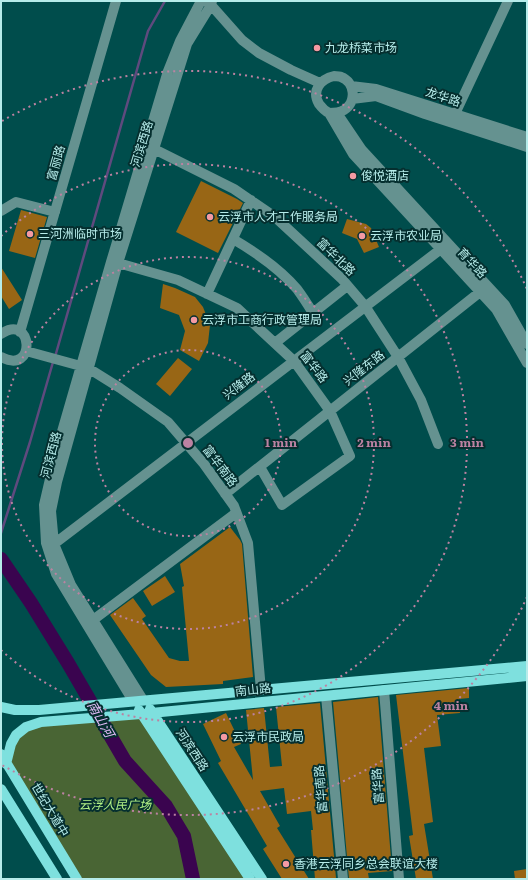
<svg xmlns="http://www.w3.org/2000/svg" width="528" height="880" font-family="Literata,'Noto Sans SC',serif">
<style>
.green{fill:#496534}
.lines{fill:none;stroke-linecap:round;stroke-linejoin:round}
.stream{stroke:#5f4a7e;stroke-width:2.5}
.river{stroke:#3a044f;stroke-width:14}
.building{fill:#986615}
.minor{stroke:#659290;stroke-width:10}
.major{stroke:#7ee0de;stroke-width:10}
.ring{fill:none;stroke:#bc82a2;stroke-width:2;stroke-dasharray:2 4}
.poi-dot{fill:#f49aa3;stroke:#052f2f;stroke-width:1.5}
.labels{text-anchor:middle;stroke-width:4;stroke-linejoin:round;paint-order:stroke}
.poi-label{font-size:12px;fill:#b6ecea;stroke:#052f2f;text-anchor:start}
.street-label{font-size:12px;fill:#b6ecea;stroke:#052f2f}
.park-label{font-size:12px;font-style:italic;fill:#b3f386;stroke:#052f2f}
.water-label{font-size:13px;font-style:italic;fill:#e4bcf9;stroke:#052f2f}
.centre{fill:#bc82a2;stroke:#052f2f;stroke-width:2}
.ring-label{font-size:12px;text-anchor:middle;font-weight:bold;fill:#bc82a2;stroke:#052f2f;stroke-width:4;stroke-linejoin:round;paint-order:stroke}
</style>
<rect width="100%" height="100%" fill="#004d4c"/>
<path class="green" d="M141 714 250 879H77L6 764 11 744 26 727Z"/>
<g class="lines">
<path class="stream" d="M55 357 148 31 165 1
M1 533 30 442 53 362"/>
<path class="river" d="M1 559 31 603 68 663 125 761 166 806 184 836 193 879"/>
</g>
<path class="building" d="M201 181 237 199 243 203 218 253 176 232Z
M21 210 47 217 35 258 9 251Z
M347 219 366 224 371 228 379 247 364 253 357 239 342 233Z
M1 267 22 300 9 309 1 296Z
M163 284 175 288 195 297 203 307 210 325 208 343 199 361 180 350 185 331 179 315 160 308Z
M178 358 192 369 170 396 156 384Z
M230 527 240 540 242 544 253 677 223 681V684L166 687 151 675 110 615 133 598 146 616 142 619 169 658 180 661H189L182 587 184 586 180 564Z
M165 576 175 592 152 606 143 591Z
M469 688V698L459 699 460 713 437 715 441 746 424 748 433 822 424 824 433 879H416L409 836 413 835 396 695Z
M378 697 392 871 368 873 369 879H349L333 702Z
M320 703 336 878 315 879 311 830H313L311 811 287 814 284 788 260 791 280 826 277 828 309 879H282L263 849 267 846 218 763 221 761 203 724 226 713 241 744 234 747 253 780 246 710 264 708 270 767 282 766 276 707Z
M527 869V879H515L514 871Z"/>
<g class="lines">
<path class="minor" d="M207 2 211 5 242 40 259 53 291 70 320 83
M334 76C336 76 339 76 341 77 355 82 357 102 344 110 339 113 334 113 329 113 325 111 322 108 319 104 311 90 321 79 334 76Z
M351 86 376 89 527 137
M352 99 376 96 425 114 527 147
M329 113 353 154 496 309 527 363
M337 113 362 150 505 305 527 344
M455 114 508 1
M154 149 234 189 275 217 342 279 365 306 398 357 421 400 438 444
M1 211 16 202 55 212
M233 239C257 253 279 268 297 289 303 297 308 305 313 313
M118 263 178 280 237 308 294 361 330 411 350 456 282 505 260 467
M207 294 251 200
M20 332 116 1
M1 334C33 312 37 376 1 357
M275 343 347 286
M26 351 88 368 120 388 168 422 204 464 234 506 248 543 261 690
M225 494 480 292
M54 544 441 249
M93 620 236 513
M384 690 399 879
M326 696 343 879
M143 700 71 585 54 544 51 511 57 482 118 263 177 76 187 44 211 5 212 1
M133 701 56 574 46 543 44 505 57 449 111 262 168 71 180 41 201 1"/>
<path class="major" d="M1 707 15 710H39L527 666
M150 709 262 879
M139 710 250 879
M1 754 77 879
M6 764 11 744 16 735 26 727 41 722 141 714 527 676
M1 789 57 879"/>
</g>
<g class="ring">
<circle cx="188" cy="443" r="93"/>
<circle cx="188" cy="443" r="186"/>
<path d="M1 236A279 279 0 1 1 1 650"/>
<path d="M527 597A372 372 0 0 1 2 765M2 121A372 372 0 0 1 527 289"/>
</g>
<g class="poi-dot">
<circle cx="317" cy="48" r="4"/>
<circle cx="353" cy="176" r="4"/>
<circle cx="210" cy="217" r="4"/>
<circle cx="30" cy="234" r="4"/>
<circle cx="362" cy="236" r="4"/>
<circle cx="194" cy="320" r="4"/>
<circle cx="224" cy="737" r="4"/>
<circle cx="286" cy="864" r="4"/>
</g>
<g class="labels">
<g class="poi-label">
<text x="325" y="52">九龙桥菜市场</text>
<text x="361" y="180">俊悦酒店</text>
<text x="218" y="221">云浮市人才工作服务局</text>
<text x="38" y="238">三河洲临时市场</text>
<text x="370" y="240">云浮市农业局</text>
<text x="202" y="324">云浮市工商行政管理局</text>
<text x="232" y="741">云浮市民政局</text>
<text x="294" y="868">香港云浮同乡总会联谊大楼</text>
</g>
<g class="street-label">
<text transform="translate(443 97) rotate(18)" y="4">龙华路</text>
<text transform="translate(142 144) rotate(-73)" y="4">河滨西路</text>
<text transform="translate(56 163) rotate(-74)" y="4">富丽路</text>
<text transform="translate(336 257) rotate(44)" y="4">富华北路</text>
<text transform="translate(472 263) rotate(47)" y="4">育华路</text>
<text transform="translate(314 367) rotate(52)" y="4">富华路</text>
<text transform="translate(364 368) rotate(-38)" y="4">兴隆东路</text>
<text transform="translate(239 386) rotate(-37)" y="4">兴隆路</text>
<text transform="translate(51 455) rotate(-75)" y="4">河滨西路</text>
<text transform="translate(220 466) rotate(53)" y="4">富华南路</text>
<text transform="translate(253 690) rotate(-6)" y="4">南山路</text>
<text transform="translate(192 750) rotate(57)" y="4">河滨西路</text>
<text transform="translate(378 786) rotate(-95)" y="4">富华路</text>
<text transform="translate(321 789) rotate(-95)" y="4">富华南路</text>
<text transform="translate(50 810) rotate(59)" y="4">世纪大道中</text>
</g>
<g class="park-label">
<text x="115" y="809">云浮人民广场</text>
</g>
<g class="water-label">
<text transform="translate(101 719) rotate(60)" y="5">南山河</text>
</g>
</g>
<circle cx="188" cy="443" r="6" class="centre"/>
<g class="ring-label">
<text x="281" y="447">1 min</text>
<text x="374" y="447">2 min</text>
<text x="467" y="447">3 min</text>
<text x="451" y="710">4 min</text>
</g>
<rect width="528" height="880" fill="none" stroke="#b6ecea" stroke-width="4"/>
</svg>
